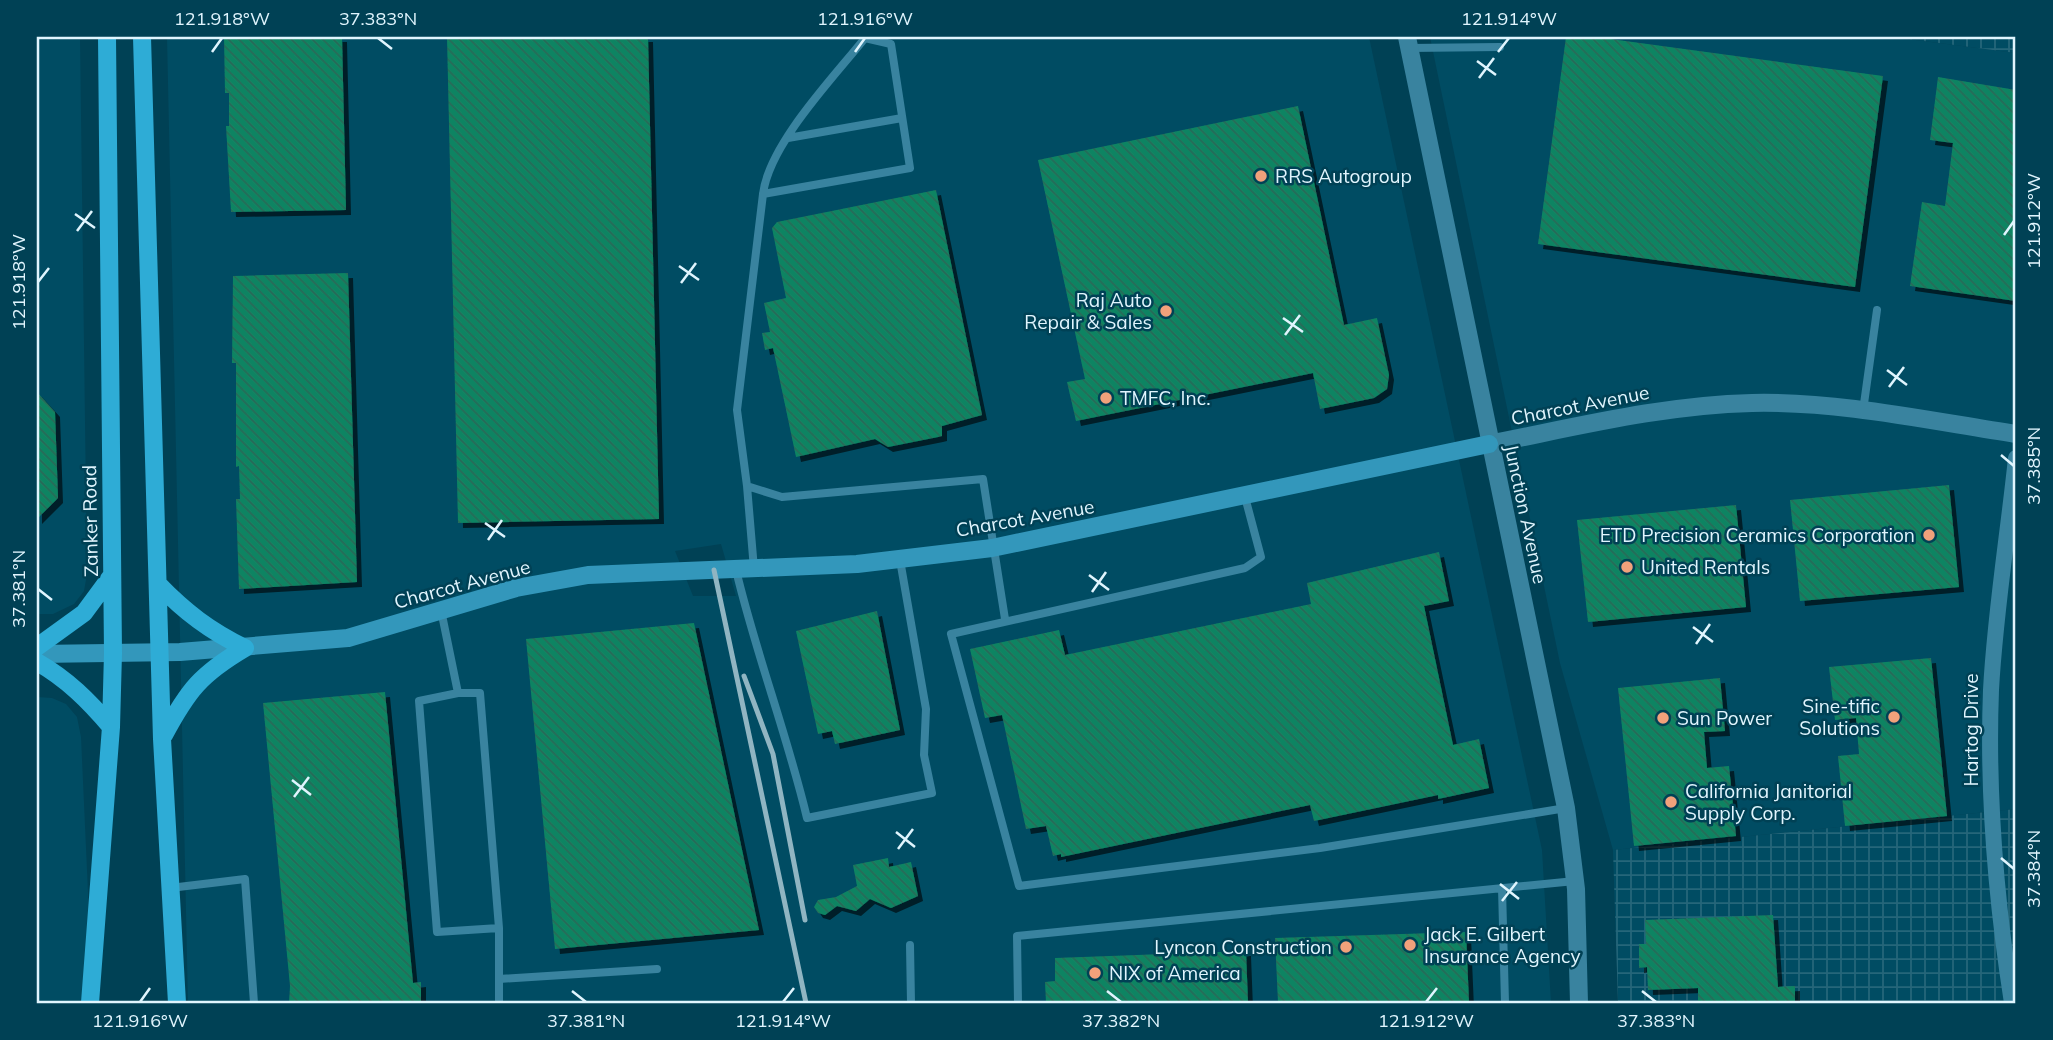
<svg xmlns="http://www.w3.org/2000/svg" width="2053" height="1040" font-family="Mulish,sans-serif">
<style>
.built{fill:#004c63;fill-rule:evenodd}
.industrial{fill:url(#industrial-grid)}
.building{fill:url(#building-back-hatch);filter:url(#shadow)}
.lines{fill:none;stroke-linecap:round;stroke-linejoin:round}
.service{stroke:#39839f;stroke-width:8}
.minor{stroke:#39839f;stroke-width:16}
.tertiary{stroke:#39839f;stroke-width:18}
.secondary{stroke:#3397bb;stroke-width:18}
.primary{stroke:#2eacd6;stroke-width:18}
.rail{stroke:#90b5c2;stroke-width:5}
.ticks{fill:none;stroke:#e0f5fe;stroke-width:2.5}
.poi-dot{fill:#f1a17b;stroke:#004155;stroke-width:2.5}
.labels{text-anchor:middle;stroke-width:5;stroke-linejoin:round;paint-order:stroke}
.poi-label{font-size:19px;fill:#e0f5fe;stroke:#004155;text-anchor:start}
.street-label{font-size:19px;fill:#e0f5fe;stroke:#004155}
.neatline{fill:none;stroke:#e0f5fe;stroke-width:2.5}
.ticks-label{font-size:18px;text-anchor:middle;fill:#e0f5fe}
</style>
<defs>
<pattern id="industrial-grid" width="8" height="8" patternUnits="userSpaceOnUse" patternTransform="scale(1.75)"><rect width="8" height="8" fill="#004c63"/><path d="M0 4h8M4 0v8" fill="none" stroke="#25667a"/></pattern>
<pattern id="building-back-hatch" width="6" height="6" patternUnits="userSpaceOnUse" patternTransform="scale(1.75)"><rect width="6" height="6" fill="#118462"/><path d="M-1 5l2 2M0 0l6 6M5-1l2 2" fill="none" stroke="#286a58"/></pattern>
<filter id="shadow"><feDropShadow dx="5" dy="5" stdDeviation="0" flood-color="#0009"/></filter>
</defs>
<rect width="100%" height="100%" fill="#004155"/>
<path class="built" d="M37 37H80L87 574 84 591 74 604 53 614H37Z
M167 37H1369L1542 850 1551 1003H188ZM721 544 736 596H693L675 551Z
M1430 37H1893L2016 53V809L1613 850 1560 663Z
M37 697 52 698 66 704 77 717 81 737 93 1003H37Z"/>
<path class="industrial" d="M1893 37H2016V53Z
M2016 809V1003H1618L1613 850Z"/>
<path class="building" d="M224 37H342L346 210 231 212 226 126H229V93H225Z
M447 37H648L659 519 458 523Z
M1566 37H1596L1883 76 1855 287 1538 244Z
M1938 77 2016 90V301L1910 286 1922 202 1945 206 1953 143 1930 140Z
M1298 106 1344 325 1377 318 1389 375 1387 389 1374 398 1320 409 1313 373 1076 421 1067 382 1085 379 1038 160Z
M936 190 982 415 942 426V436L938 437 888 447 875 439 796 457 773 348 765 350 762 333 770 332 764 303 786 298 772 228 777 222Z
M348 273 357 582 239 589 236 499H240L239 466 236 467V363H232L233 276Z
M37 392 55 412 58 498 37 519Z
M1949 485 1959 587 1800 601 1790 500Z
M1736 505 1746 607 1588 622 1577 520Z
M1439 552 1449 601 1424 606 1453 745 1479 739 1489 788 1438 799V795L1314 821 1310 805 1061 857V854L1053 856 1046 826 1026 829 1002 715 985 718 970 649 1059 630 1065 655 1311 604 1307 583Z
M877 611 900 730 835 744 832 731 818 734 796 631Z
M694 623 759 930 555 949 526 639Z
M1931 658 1947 816 1845 826 1838 756 1859 754 1856 718 1835 720 1829 667Z
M1720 678 1725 731 1704 732 1707 768 1729 766 1736 836 1634 846 1618 688Z
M385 692 413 983 421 982V1003H289L290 986 263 703Z
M888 858 889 867 911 862 918 896 891 908 870 899 856 911 837 906 825 915 818 913 814 907 818 900 836 897 857 886 853 865Z
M1773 915 1778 987 1795 986V1003H1698V988L1648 990 1647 967 1639 968V944H1646L1645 920Z
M1466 932 1469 1003H1278L1275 938Z
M1246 951 1248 1003H1046L1045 982 1055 981V958Z"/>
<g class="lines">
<path class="service" d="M1409 48 1500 47
M788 138 902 118
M763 194 910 168 891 44 865 38C834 77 769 144 763 194L737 410 747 486 782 497 983 479 1005 619
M1863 411 1877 310
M747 486 754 569
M1245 497 1261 557 1245 568 951 634 1019 886 1320 848 1566 808
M736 570C756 654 787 734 807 818L932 793 924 755 926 709 900 560
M441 610 458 693 419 701 437 932 499 928V1003
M458 693H480L499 928
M170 888 245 879 254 1003
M1502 888 1505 1003
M910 945 911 1003
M499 979 657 969
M1018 1003 1017 936 1575 881"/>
<path class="minor" d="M2012 1003C1996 900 1987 795 1991 690 1995 613 2008 535 2016 458"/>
<path class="tertiary" d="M1407 37 1566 808 1576 889 1579 1003
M1489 444C1576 427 1663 405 1752 403 1840 401 1930 421 2016 434"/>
<path class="secondary" d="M37 654 180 652 348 638 516 588 588 575 857 564 992 548 1489 444"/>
<path class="primary" d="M142 37 162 739 177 1003
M158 584C185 612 210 631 245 648
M37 647 84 613 112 575
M37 662C67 679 89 701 111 727
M164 735C188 690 201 674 245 648
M90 1003 111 727 113 653 107 37"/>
<path class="rail" d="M714 570 806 1003
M744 676 773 754 805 920"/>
</g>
<path class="ticks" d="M378 38 392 49M212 52 222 38M855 52 865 38M1498 52 1509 38M1477 61 1496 75M1479 78 1494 58M75 214 95 228M77 231 92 211M2004 235 2014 221M679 266 699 280M38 282 49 268M681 283 696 263M1283 318 1303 332M1285 335 1300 315M1887 370 1907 385M1889 387 1904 367M2001 455 2014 466M485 523 505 537M488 540 502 520M1089 575 1109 590M38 589 52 600M1092 592 1106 572M1693 627 1713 642M1696 644 1710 624M292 780 311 795M294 797 309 777M896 832 915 847M898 849 913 829M2001 858 2014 869M1500 884 1519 899M1502 901 1517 882M572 991 586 1002M1107 991 1121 1002M1642 991 1656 1002M140 1002 150 988M783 1002 794 988M1426 1002 1437 988"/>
<g class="poi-dot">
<circle cx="1261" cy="176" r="7"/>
<circle cx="1166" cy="311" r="7"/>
<circle cx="1106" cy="398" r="7"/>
<circle cx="1929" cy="535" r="7"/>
<circle cx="1627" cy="567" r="7"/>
<circle cx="1894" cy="717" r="7"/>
<circle cx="1663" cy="718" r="7"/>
<circle cx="1671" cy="802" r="7"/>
<circle cx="1410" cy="945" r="7"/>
<circle cx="1346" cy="947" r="7"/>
<circle cx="1095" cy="973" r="7"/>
</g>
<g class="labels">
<g class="poi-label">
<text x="1275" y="183">RRS Autogroup</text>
<text x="1152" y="307" text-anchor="end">Raj Auto<tspan x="1152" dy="22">Repair &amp; Sales</tspan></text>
<text x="1120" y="405">TMFC, Inc.</text>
<text x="1915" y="542" text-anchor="end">ETD Precision Ceramics Corporation</text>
<text x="1641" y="574">United Rentals</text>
<text x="1880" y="713" text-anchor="end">Sine-tific<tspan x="1880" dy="22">Solutions</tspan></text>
<text x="1677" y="725">Sun Power</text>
<text x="1685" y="798">California Janitorial<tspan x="1685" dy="22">Supply Corp.</tspan></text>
<text x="1424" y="941">Jack E. Gilbert<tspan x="1424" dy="22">Insurance Agency</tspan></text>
<text x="1332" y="954" text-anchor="end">Lyncon Construction</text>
<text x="1109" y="980">NIX of America</text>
</g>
<g class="street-label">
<text transform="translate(1580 405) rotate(-11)" y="7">Charcot Avenue</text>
<text transform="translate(1526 514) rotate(78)" y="7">Junction Avenue</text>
<text transform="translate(1025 518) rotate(-10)" y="7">Charcot Avenue</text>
<text transform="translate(90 521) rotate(-91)" y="7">Zanker Road</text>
<text transform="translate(462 584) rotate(-15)" y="7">Charcot Avenue</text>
<text transform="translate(1971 730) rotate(-90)" y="7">Hartog Drive</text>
</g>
</g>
<rect width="2053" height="1040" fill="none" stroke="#004155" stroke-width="77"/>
<rect x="38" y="38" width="1976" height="964" class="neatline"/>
<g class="ticks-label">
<text x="222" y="25">121.918°W</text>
<text x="378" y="25">37.383°N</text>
<text x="865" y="25">121.916°W</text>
<text x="1509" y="25">121.914°W</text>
<text transform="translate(2034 221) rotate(-90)" y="6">121.912°W</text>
<text transform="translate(19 282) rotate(-90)" y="6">121.918°W</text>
<text transform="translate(2034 466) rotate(-90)" y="6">37.385°N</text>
<text transform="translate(19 589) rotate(-90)" y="6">37.381°N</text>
<text transform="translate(2034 869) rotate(-90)" y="6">37.384°N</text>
<text x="140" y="1027">121.916°W</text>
<text x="586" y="1027">37.381°N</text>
<text x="783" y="1027">121.914°W</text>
<text x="1121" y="1027">37.382°N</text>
<text x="1426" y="1027">121.912°W</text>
<text x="1656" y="1027">37.383°N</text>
</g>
</svg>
